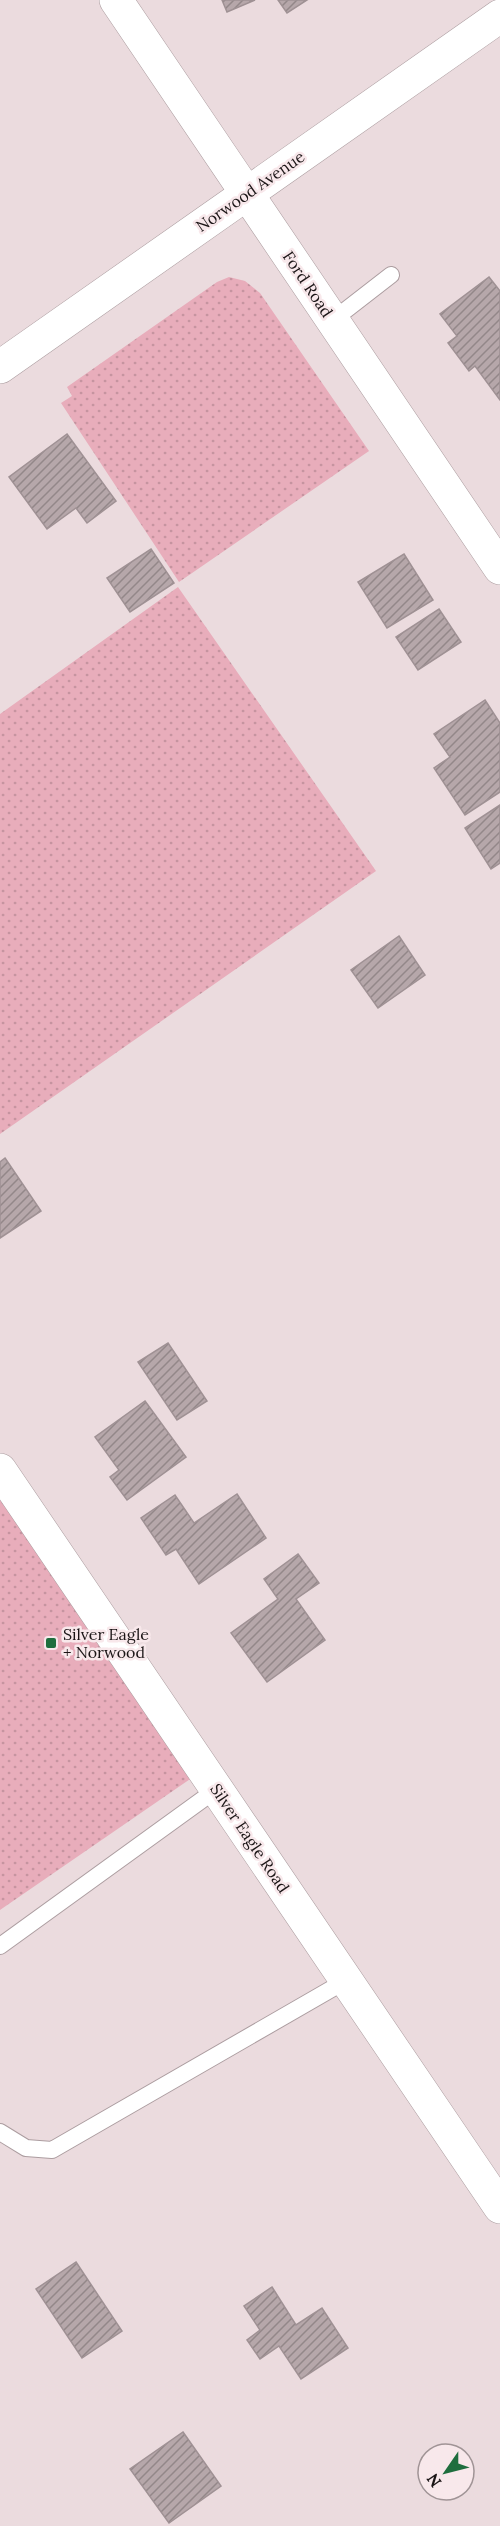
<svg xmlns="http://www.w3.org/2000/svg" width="500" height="2526" font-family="Lora,serif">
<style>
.grass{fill:url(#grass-dots)}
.building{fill:url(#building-hatch);stroke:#9f9194;stroke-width:1.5}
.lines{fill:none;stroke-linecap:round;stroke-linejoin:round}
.service-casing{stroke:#ac9da0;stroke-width:18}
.minor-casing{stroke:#ac9da0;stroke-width:34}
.secondary-casing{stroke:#ac9da0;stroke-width:34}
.service{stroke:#fff;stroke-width:16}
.minor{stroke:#fff;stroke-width:33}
.secondary{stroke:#fff;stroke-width:33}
.poi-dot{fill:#1f6e3e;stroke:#f8e8eb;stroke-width:2}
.labels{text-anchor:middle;stroke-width:5;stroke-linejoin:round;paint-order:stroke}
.street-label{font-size:16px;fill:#1b1516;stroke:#f8e8eb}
.poi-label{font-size:16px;fill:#1b1516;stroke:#f8e8eb;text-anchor:start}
</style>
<defs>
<pattern id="grass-dots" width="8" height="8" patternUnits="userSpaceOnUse" patternTransform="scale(1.5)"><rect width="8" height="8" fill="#e8adbb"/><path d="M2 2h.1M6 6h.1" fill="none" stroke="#c694a0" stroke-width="1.8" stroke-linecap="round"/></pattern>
<pattern id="building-hatch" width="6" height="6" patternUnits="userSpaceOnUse" patternTransform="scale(1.5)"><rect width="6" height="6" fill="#b6a7aa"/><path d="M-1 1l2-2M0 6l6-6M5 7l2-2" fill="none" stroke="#938789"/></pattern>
</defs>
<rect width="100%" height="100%" fill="#ebdbde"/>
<path class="grass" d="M229 277 245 281 260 293 369 451 179 582 61 403 72 396 67 387 217 282Z
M178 587 376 871 0 1134V714Z
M0 1491 196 1775 0 1910Z"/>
<path class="building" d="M222 0H255L227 12Z
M278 0H307L287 13Z
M489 277 500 291V400L475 366 469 371 448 343 457 336 440 314Z
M67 434 116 501 87 523 76 508 47 529 9 477Z
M151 549 174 583 130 612 107 578Z
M404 554 433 600 387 628 358 582Z
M439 609 461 642 418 670 396 637Z
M485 700 500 723V792L465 815 434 768 450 757 434 734Z
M500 805V863L491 869 465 828Z
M399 936 425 975 378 1008 351 970Z
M5 1158 41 1211 0 1238V1162Z
M168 1343 207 1401 177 1420 138 1362Z
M145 1401 186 1457 127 1500 110 1477 119 1470 95 1437Z
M237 1494 266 1538 199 1584 176 1549 166 1555 141 1518 175 1495 194 1523Z
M298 1554 319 1583 296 1599 325 1640 267 1682 231 1633 278 1599 264 1579Z
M76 2262 122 2331 82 2358 36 2289Z
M272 2287 296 2325 322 2308 348 2348 301 2379 279 2346 260 2359 247 2340 260 2330 244 2306Z
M183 2432 221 2486 169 2523 130 2469Z"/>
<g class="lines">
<g class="service-casing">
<path id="service" d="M333 320 391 275
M0 1946 217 1789
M0 2132 26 2148 52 2150 347 1980"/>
</g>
<g class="minor-casing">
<path id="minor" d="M116 0 500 568"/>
</g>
<g class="secondary-casing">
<path id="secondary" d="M0 367 500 16
M0 1470 500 2207"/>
</g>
<use href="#service" class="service"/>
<use href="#minor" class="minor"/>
<use href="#secondary" class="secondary"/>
</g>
<rect class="poi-dot" x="45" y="1637" width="12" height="12" rx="3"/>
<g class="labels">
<g class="street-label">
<text transform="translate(250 191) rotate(-35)" y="6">Norwood Avenue</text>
<text transform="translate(308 284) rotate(56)" y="6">Ford Road</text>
<text transform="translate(250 1838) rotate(56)" y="6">Silver Eagle Road</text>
</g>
<g class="poi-label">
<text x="63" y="1640">Silver Eagle<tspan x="63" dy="18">+ Norwood</tspan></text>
</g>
</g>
<g transform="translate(446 2472) rotate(235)"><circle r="28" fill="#f8e8eb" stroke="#a09496" stroke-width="1.5"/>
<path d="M0-4.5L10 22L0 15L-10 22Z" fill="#1f6e3e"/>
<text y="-9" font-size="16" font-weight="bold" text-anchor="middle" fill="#1b1516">N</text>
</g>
</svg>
